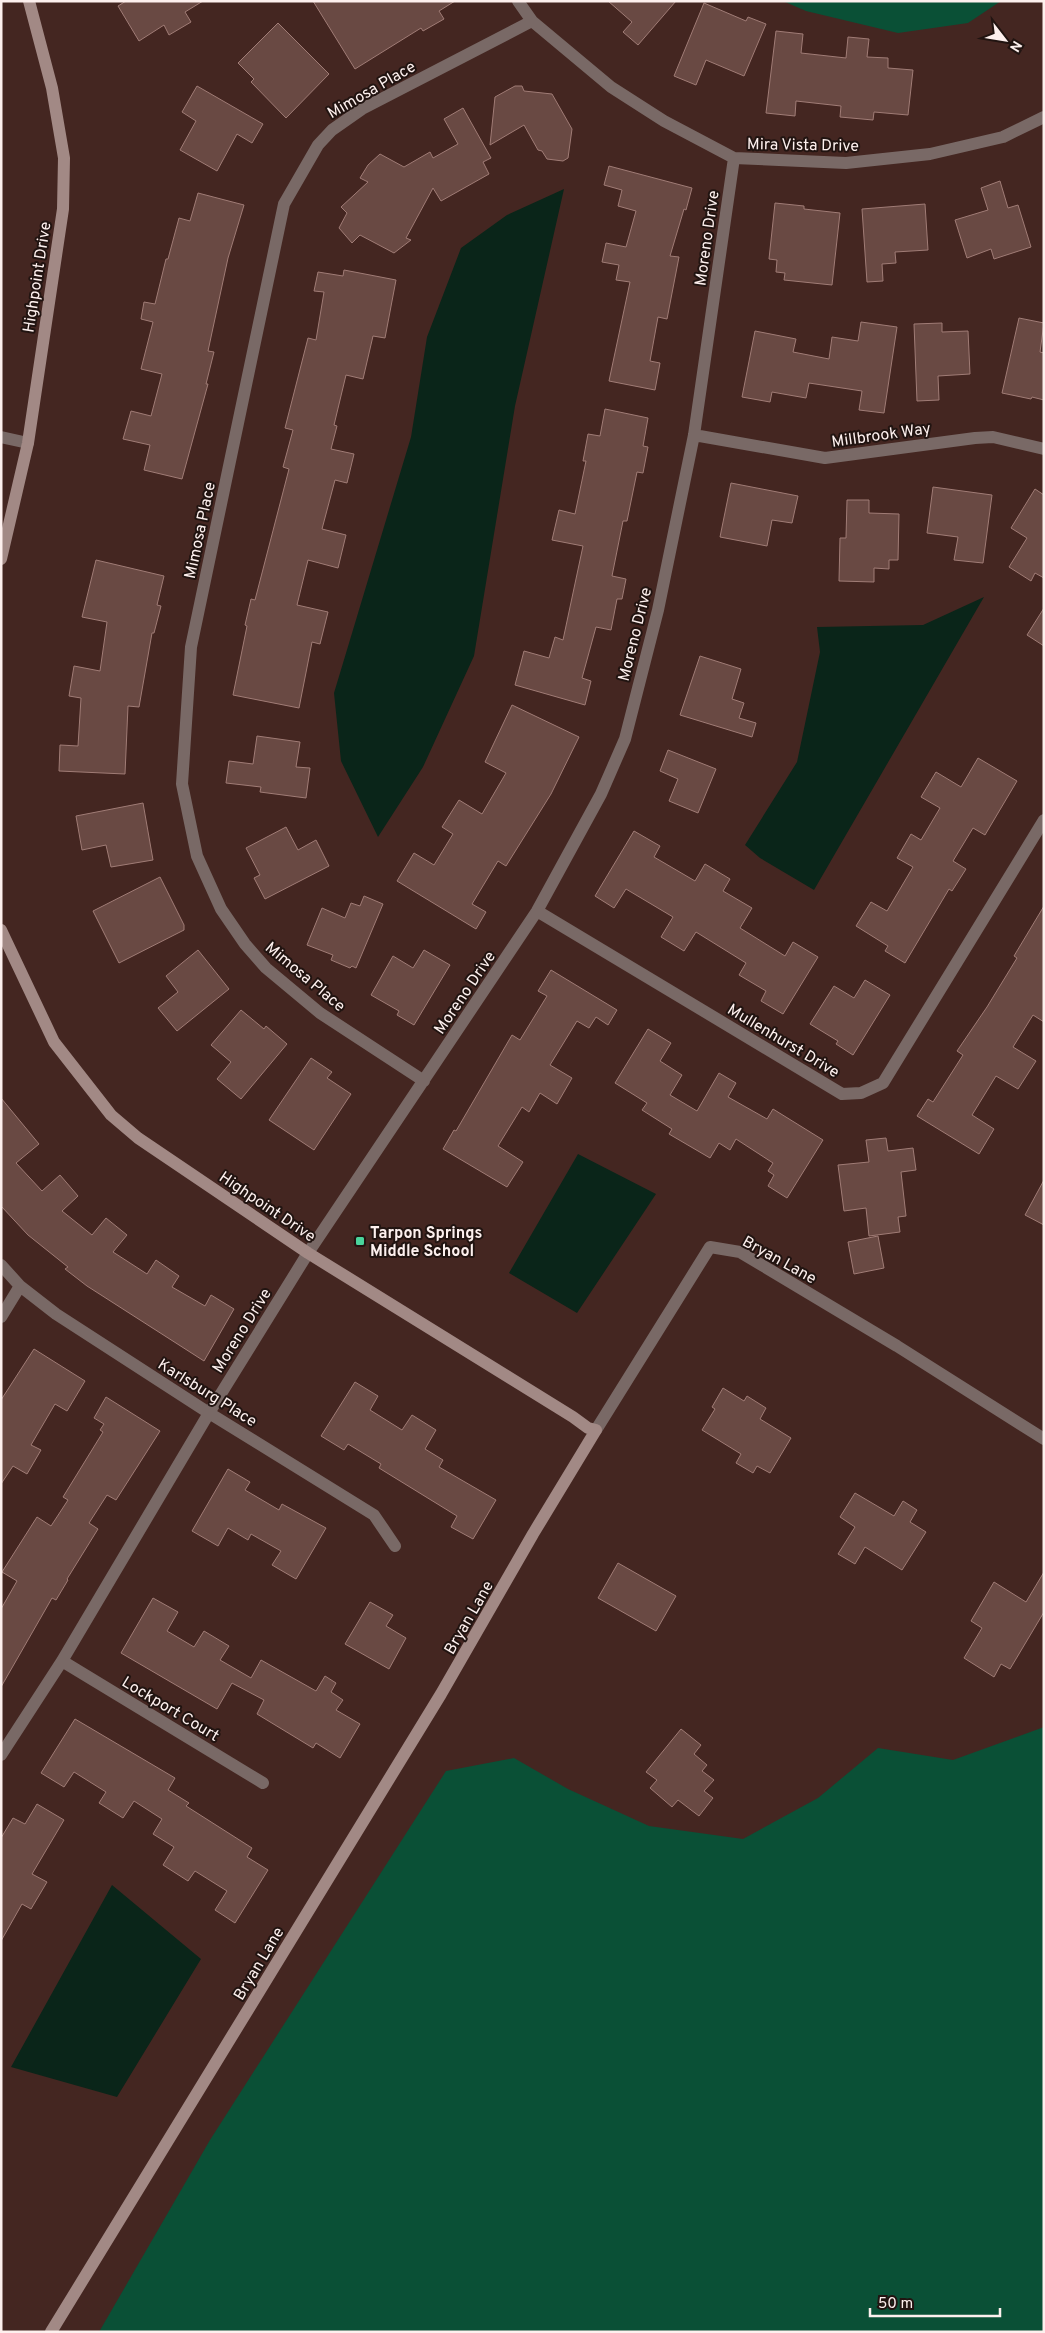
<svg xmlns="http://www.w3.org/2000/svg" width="1045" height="2333" font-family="Overpass,sans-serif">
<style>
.green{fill:#0a5036}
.water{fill:#0a2519}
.building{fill:#694943;stroke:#a07c76}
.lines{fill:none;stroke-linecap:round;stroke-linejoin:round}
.street{stroke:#796966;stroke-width:12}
.secondary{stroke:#a28985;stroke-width:12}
.poi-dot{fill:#4ad49c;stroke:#211411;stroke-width:2}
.labels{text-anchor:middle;stroke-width:4;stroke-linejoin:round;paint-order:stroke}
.street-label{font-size:16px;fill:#fdf0ee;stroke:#211411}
.poi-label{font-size:16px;font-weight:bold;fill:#fdf0ee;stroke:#211411;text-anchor:start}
</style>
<rect width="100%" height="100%" fill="#442621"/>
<path class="green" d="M783 1H1001L968 23 898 33 806 11Z
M1044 1727V2332H99L210 2140 446 1771 514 1758 568 1789 649 1826 743 1839 818 1798 878 1748 953 1760Z"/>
<path class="water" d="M564 189 515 406 474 656 423 767 378 837 341 761 334 693 411 437 427 337 461 248 507 215Z
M984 597 814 890 760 858 745 845 797 762 820 652 817 627 923 625Z
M578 1154 656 1194 577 1313 509 1273Z
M112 1885 201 1959 117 2097 11 2067Z"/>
<path class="building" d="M126 1H203L185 12 191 22 169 35 164 25 139 41 118 6Z
M313 1H455L439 11 444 19 423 31 421 28 355 69Z
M608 1H676L638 45 623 32 632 22Z
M704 3 746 21 748 17 766 24 744 76 706 60 696 85 674 76Z
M278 23 329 74 286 118 251 82 254 79 238 63Z
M776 31 803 34 801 53 846 58 848 37 869 39 867 57 888 58V68L913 70 908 115 874 112 873 120 840 117 841 106 796 101 795 116 766 113Z
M197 86 263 124 252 143 237 134 217 171 180 150 196 121 182 112Z
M515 86H522L524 91 552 94 572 129 568 158 563 161 547 159 542 151 538 150 524 125 490 145 495 97Z
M463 108 491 158 483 162 489 174 441 201 433 188 406 238 411 240 394 253 360 235 352 243 339 228 347 213 341 207 368 182 360 178 368 165 380 154 404 167 430 152 433 158 458 144 444 119Z
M609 166 692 188 686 210 684 209 670 256 679 257 667 319 658 317 650 361 660 363 655 390 609 381 630 282 616 280 619 265 602 262 606 243 626 247 636 211 618 206 622 190 604 185Z
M1000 181 1008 208 1018 205 1031 247 994 259 991 249 967 258 955 220 988 210 981 188Z
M198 193 244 205 228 258 208 351 214 352 206 384H208L182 479 144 470 150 445 123 439 131 411 151 416 162 374 141 369 153 322 141 319 144 302 155 304 166 259H168L179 218 190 221Z
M775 203 804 206V209L840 213 832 285 784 280 785 273 776 272 777 260 769 259Z
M925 204 928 250 895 252 896 263 882 264 883 281 867 282 862 209Z
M344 270 396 280 385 338 373 336 363 379 346 375 334 425 337 426 331 449 354 454 347 483 335 480 322 529 346 535 338 568 308 560 297 605 328 612 320 644 312 642 299 708 233 695 247 626 245 625 251 599 255 600 289 469 283 467 293 430 285 428 308 338 316 340 324 292 314 291 318 272 343 276Z
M1019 318 1044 323 1040 352 1044 353V400L1032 397 1031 399 1002 393Z
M861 322 897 327 884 413 859 410 862 391 809 383 806 398 772 392 770 402 742 397 755 331 796 339 793 352 829 359 832 337 858 341Z
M942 323V332L968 331 970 374 938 376 939 400 917 401 914 324Z
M605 409 648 418 643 446 648 447 643 473 637 472 627 521H623L612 576 626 579 622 599H617L611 630 596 627 582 678 591 681 585 705 515 685 524 651 549 658 555 637 563 640 583 546 552 540 559 510 575 514 586 461H583L588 434 600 436Z
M731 483 798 496 792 523 772 520 767 546 720 537Z
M933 487 992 495 983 563 954 560 958 537 927 533Z
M1035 489 1044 495V578L1035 573 1031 581 1009 567 1027 538 1011 528Z
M847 500H869V513L899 514 898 560H889V569L874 568V582L839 581 840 538H846Z
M96 560 164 576 157 605 161 606 154 633H152L139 707 128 706 125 774 59 771 60 745 78 746 81 698 69 696 74 666 100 671 107 622 82 617Z
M1044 608V646L1027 635Z
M700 656 741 669 732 699 744 703 739 718 756 723 752 737 680 715Z
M512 705 579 737 551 794 506 866 498 861 472 904 486 912 476 929 397 881 414 853 434 865 453 834 442 827 459 800 482 814 506 773 485 762Z
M257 736 300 742 296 767 310 768 306 798 260 792 261 787 226 783 229 761 253 764Z
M668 750 716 769 698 813 669 801 678 779 660 771Z
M978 758 1017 781 985 835 973 828 953 861 966 869 952 891 949 889 905 963 885 951 888 946 856 926 871 902 887 911 913 867 897 858 911 834 921 840 940 808 921 797 936 772 961 787Z
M143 803 153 860 111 867 106 845 82 850 76 816Z
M286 827 298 850 316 840 329 866 265 899 254 878 260 875 246 848Z
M634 831 660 846 654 857 695 881 705 864 730 879 723 891 752 908 740 928 785 956 793 942 818 957 783 1014 761 1001 766 991 739 975 746 963 696 932 684 951 661 937 673 917 626 889 614 908 595 896Z
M160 877 184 925V930L119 963 93 911Z
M364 896 383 904 356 968 352 966 350 968 331 960 333 955 307 945 322 908 345 918 351 903 360 906Z
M1044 906V1022L1033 1015 1013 1047 1036 1061 1018 1089 996 1076 972 1115 994 1129 979 1154 917 1116 928 1099 933 1102 963 1055 957 1051 987 1007 1017 958 1014 956Z
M198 950 229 989 177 1031 158 1008 178 992 166 976Z
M424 950 450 965 414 1025 397 1015 399 1011 371 995 393 956 413 968Z
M551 970 617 1010 608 1025 596 1017 589 1028 577 1021 550 1065 572 1078 557 1104 540 1093 529 1112 522 1107 498 1146 523 1162 507 1187 443 1149 454 1130 456 1131 512 1035 520 1040 547 996 538 991Z
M865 980 890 995 853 1055 836 1044 838 1041 810 1024 834 986 854 998Z
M241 1010 264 1029 266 1026 287 1044 241 1099 217 1079 231 1062 211 1045Z
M648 1029 671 1043 660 1061 682 1075 670 1095 697 1111 719 1073 736 1083 728 1097 767 1119 773 1109 823 1140 787 1198 768 1186 774 1175 768 1171 773 1163 736 1139 730 1150 719 1143 710 1158 669 1134 672 1129 642 1110 647 1103 615 1083Z
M311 1058 332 1072 327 1078 351 1094 314 1150 269 1120Z
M1 1098 39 1144 16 1163 42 1191 60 1175 78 1196 62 1211 92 1235 106 1218 127 1235 113 1252 147 1274 156 1260 179 1276 172 1287 205 1306 211 1295 234 1309 204 1361 87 1286 65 1269 68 1267 28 1235 1 1206Z
M886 1138 888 1151 913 1148 916 1170 901 1172 906 1216 898 1217 900 1232 869 1236 866 1208 844 1211 838 1165 869 1162 866 1140Z
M1044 1180V1225L1025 1215Z
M878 1236 884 1268 854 1274 848 1242Z
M34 1349 85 1381 67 1411 55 1404 31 1445 41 1450 27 1474 13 1466 1 1484V1400Z
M355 1382 378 1396 370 1410 402 1430 412 1415 436 1430 425 1449 443 1460 439 1467 496 1500 473 1539 451 1527 457 1516 379 1468 381 1464 348 1444 344 1450 321 1436Z
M723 1388 744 1401 747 1396 766 1408 760 1419 791 1438 770 1473 757 1466 753 1473 736 1463 741 1454 702 1430 715 1409 712 1407Z
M106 1397 160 1431 116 1500 107 1495 89 1523 98 1529 67 1579 68 1580 56 1600 52 1598 1 1687V1609L17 1581 2 1572 37 1517 51 1526 68 1500 63 1497 103 1432 100 1430 104 1424 94 1418Z
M228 1469 250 1482 245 1490 279 1510 282 1504 326 1528 296 1579 272 1565 281 1551 251 1534 248 1540 228 1528 218 1546 192 1531Z
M855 1493 894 1516 903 1501 917 1510 910 1522 926 1532 902 1570 865 1547 855 1564 838 1554 855 1527 840 1517Z
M618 1563 676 1596 656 1631 598 1598Z
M1044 1572V1612L1010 1669 1001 1664 994 1677 964 1658 982 1628 971 1621 994 1582 1026 1602Z
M153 1598 178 1612 167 1631 194 1647 204 1631 229 1646 220 1660 251 1678 261 1660 316 1691 325 1676 336 1683 331 1692 343 1700 336 1710 360 1724 340 1758 316 1743 313 1748 257 1714 264 1700 232 1683 217 1709 121 1653Z
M370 1602 393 1615 386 1626 406 1638 389 1669 345 1644Z
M75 1719 175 1778 168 1790 189 1803 186 1806 252 1848 247 1857 268 1870 235 1923 215 1910 227 1891 195 1871 188 1881 163 1865 174 1847 153 1834 162 1819 134 1801 123 1818 99 1803 106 1792 74 1772 64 1787 41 1773Z
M681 1729 701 1745 694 1754 707 1765 702 1771 714 1780 704 1791 713 1798 699 1816 678 1800 672 1807 650 1788 657 1780 646 1772Z
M37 1804 64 1820 32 1874 47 1882 31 1909 22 1904 1 1941V1838L13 1818 25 1824Z"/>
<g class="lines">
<path class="street" d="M518 1 532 21 611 87 664 121 734 158 846 163 930 154 1003 137 1044 117
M694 435 825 458 975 438 993 437 1044 449
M1 437 28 443
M537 911 842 1094 861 1093 883 1083 1044 820
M424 1081 320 1013 266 968 245 944 221 909 197 856 182 784 191 647 284 204 318 145 332 130 362 109 532 21
M1 1265 20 1286 56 1314 209 1413 374 1515 395 1546
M1 1317 20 1286
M596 1430 710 1247 740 1252 897 1346 1044 1439
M62 1661 263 1783
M1 1755 62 1661 209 1413 308 1253 537 911 601 794 625 739 658 610 694 435 734 158"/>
<path class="secondary" d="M1 559 28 443 63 209 64 158 52 88 29 1
M1 930 54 1042 111 1115 138 1138 308 1253 573 1417 588 1428 596 1430 533 1534 441 1694 51 2332"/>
</g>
<rect class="poi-dot" x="355" y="1236" width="10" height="10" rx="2.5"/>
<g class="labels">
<g class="street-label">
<text transform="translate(371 89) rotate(-30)" y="6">Mimosa Place</text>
<text transform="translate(803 144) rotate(1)" y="6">Mira Vista Drive</text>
<text transform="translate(706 238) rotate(-82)" y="6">Moreno Drive</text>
<text transform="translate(36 277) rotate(-81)" y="6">Highpoint Drive</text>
<text transform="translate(881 434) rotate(-8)" y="6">Millbrook Way</text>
<text transform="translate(199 530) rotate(-78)" y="6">Mimosa Place</text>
<text transform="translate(634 634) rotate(-76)" y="6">Moreno Drive</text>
<text transform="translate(306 976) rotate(40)" y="6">Mimosa Place</text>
<text transform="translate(464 992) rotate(-56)" y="6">Moreno Drive</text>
<text transform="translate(784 1040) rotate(31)" y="6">Mullenhurst Drive</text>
<text transform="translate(268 1206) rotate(34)" y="6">Highpoint Drive</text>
<text transform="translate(780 1259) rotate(29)" y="6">Bryan Lane</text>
<text transform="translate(241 1330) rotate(-58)" y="6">Moreno Drive</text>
<text transform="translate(208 1392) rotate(32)" y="6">Karlsburg Place</text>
<text transform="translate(468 1617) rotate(-60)" y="6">Bryan Lane</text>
<text transform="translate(171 1708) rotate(31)" y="6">Lockport Court</text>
<text transform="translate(258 1963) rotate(-59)" y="6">Bryan Lane</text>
</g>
<g class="poi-label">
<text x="370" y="1238">Tarpon Springs<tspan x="370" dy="18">Middle School</tspan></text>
</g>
</g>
<rect width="1045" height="2333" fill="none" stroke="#fdf0ee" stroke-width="5"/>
<g transform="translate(1005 40) rotate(121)" stroke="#211411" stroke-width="4" paint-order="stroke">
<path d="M0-4L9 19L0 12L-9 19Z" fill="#fdf0ee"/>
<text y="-8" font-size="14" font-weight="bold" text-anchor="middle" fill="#fdf0ee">N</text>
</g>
<path d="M870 2308v8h130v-8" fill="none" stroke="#fdf0ee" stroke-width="2.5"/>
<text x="878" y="2308" font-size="15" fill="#fdf0ee" stroke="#211411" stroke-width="4" paint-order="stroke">50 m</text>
</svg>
